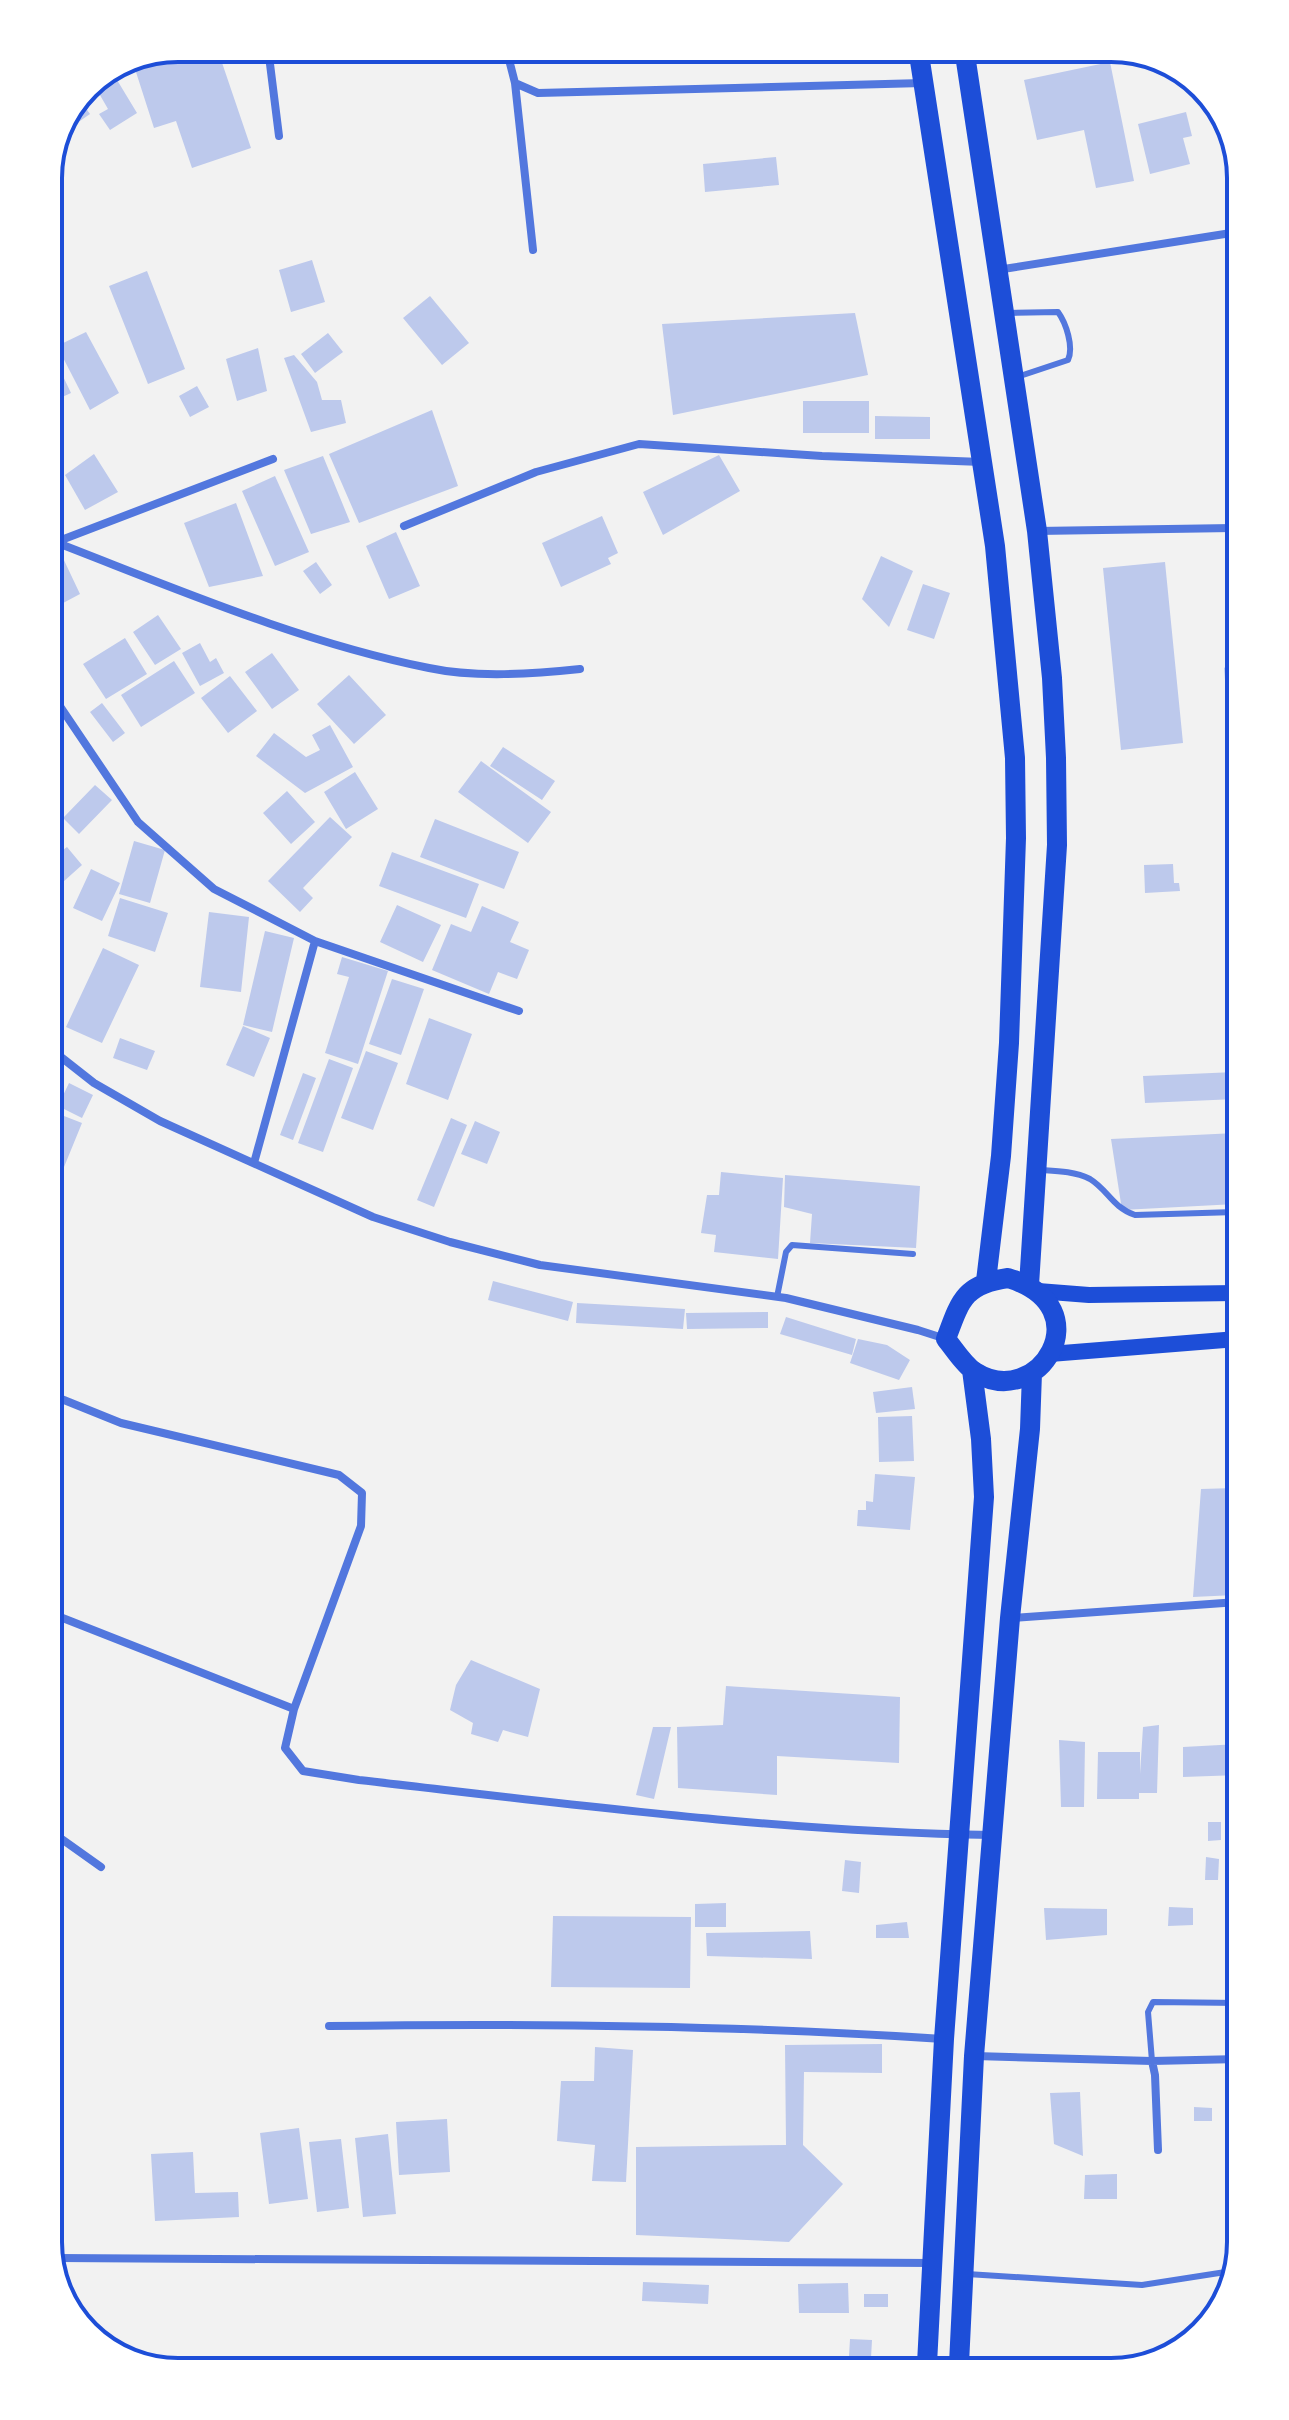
<svg xmlns="http://www.w3.org/2000/svg" width="1289" height="2420" font-family="Mulish,sans-serif">
<style>
.building{fill:#bdc9ec}
.lines{fill:none;stroke-linecap:round;stroke-linejoin:round}
.service{stroke:#5277de;stroke-width:6}
.minor{stroke:#5277de;stroke-width:8}
.secondary{stroke:#1d4ed8;stroke-width:16}
.primary{stroke:#1d4ed8;stroke-width:20}
.rim{fill:none;stroke:#1d4ed8;stroke-width:4}
</style>
<rect width="100%" height="100%" fill="#f2f2f2"/>
<path class="building" d="M178 48H217L251 148 192 168 176 121 154 128 135 69 124 70Z
M1110 62 1134 181 1096 188 1084 130 1037 140 1024 80Z
M114 75 137 113 110 130 99 114 108 109 93 83Z
M80 100 90 114 67 130Z
M1186 112 1192 136 1183 138 1190 164 1150 174 1138 124Z
M776 157 779 185 705 192 703 164Z
M312 260 325 302 291 312 279 270Z
M147 271 185 369 148 384 109 286Z
M430 296 469 343 442 365 403 318Z
M855 313 868 375 673 415 662 324Z
M86 332 119 393 90 410 57 346Z
M328 333 343 352 315 373 301 354Z
M49 347 71 393 49 403Z
M258 348 267 391 237 401 226 359Z
M294 355 317 382 322 400H341L346 423 311 432 284 358Z
M197 386 209 407 190 417 179 396Z
M803 401H869V433H803Z
M432 410 458 486 359 523 329 454Z
M875 416 930 417V439H875Z
M94 454 118 492 85 510 65 475Z
M719 455 740 491 663 535 643 492Z
M323 456 350 522 311 534 284 470Z
M275 476 309 552 275 566 242 491Z
M236 503 263 576 209 587 184 523Z
M602 516 618 553 608 558 611 564 561 587 542 543Z
M396 532 420 586 389 599 366 546Z
M62 556 80 594 50 610V562Z
M881 556 913 571 889 627 862 599Z
M316 562 332 585 320 594 303 571Z
M1165 562 1183 743 1121 750 1103 568Z
M923 584 950 593 934 639 907 630Z
M158 615 181 649 155 665 133 632Z
M125 638 147 674 106 699 83 664Z
M200 643 210 662 216 658 224 673 200 686 182 653Z
M272 653 299 690 272 709 245 672Z
M174 661 195 693 141 727 121 695Z
M1233 661 1234 764H1232L1224 668Z
M349 675 386 715 354 744 317 704Z
M230 676 257 711 228 733 201 698Z
M102 703 125 733 113 742 90 712Z
M330 725 353 767 305 793 256 756 274 733 306 757 320 750 312 735Z
M503 747 555 781 542 800 490 766Z
M481 761 551 812 528 843 458 792Z
M355 772 378 809 346 829 324 792Z
M95 785 112 800 79 834 63 818Z
M287 791 315 822 291 844 263 813Z
M330 817 352 837 303 888 313 898 300 912 268 881Z
M435 819 519 852 504 889 420 857Z
M134 841 165 850 150 903 119 894Z
M67 847 82 865 63 882 52 868 51 859Z
M392 852 479 884 466 918 379 886Z
M1173 864 1174 883H1179L1180 891 1145 893 1144 865Z
M91 869 120 883 102 921 73 908Z
M120 898 168 913 155 952 108 936Z
M397 905 441 925 423 962 380 942Z
M482 906 519 922 510 942 529 950 517 979 498 972 489 994 432 970 451 924 471 932Z
M209 912 249 917 241 992 200 987Z
M265 931 294 938 272 1032 243 1025Z
M103 948 139 965 102 1043 66 1027Z
M342 957 388 971 358 1064 325 1053 349 977 337 974Z
M392 979 424 989 401 1055 369 1044Z
M429 1018 472 1034 448 1100 406 1084Z
M243 1026 270 1038 254 1077 226 1065Z
M120 1038 155 1051 147 1070 113 1058Z
M366 1051 398 1063 373 1130 341 1118Z
M329 1059 353 1068 323 1152 298 1143Z
M1235 1072 1236 1099 1145 1103 1143 1076Z
M303 1073 316 1078 293 1140 280 1135Z
M69 1083 93 1095 82 1118 58 1106Z
M64 1116 82 1123 53 1194V1143Z
M451 1118 467 1125 434 1207 417 1200Z
M475 1121 500 1132 487 1164 461 1154Z
M1236 1133V1204L1122 1210 1111 1139Z
M721 1172 783 1178 778 1259 714 1252 716 1235 701 1233 707 1195H719Z
M785 1175 920 1186 916 1248 810 1243 812 1214 784 1207Z
M493 1281 573 1302 568 1321 488 1300Z
M577 1303 685 1309 683 1329 576 1323Z
M768 1312V1328L687 1329 686 1313Z
M786 1317 856 1339 852 1355 780 1334Z
M858 1339 887 1345 910 1360 899 1380 850 1363Z
M912 1387 915 1409 876 1413 873 1392Z
M912 1416 914 1461 879 1462 878 1417Z
M875 1474 915 1477 910 1530 857 1526 858 1510H866V1501L873 1502Z
M1235 1488V1595L1193 1597 1201 1489Z
M1238 1617V1703L1226 1704 1229 1618Z
M471 1660 540 1689 528 1737 503 1730 498 1742 471 1734 473 1723 450 1710 456 1685Z
M726 1686 900 1697 899 1763 777 1756V1795L678 1788 677 1727 723 1725Z
M1159 1725 1157 1793H1139V1799H1097L1098 1752H1140V1774L1143 1727Z
M653 1727H671L654 1799 636 1795Z
M1059 1740 1085 1742 1084 1807H1061Z
M1239 1744V1775L1183 1777V1747Z
M1208 1822H1221V1840L1208 1841Z
M1206 1857 1219 1859 1218 1880H1205Z
M845 1860 861 1862 859 1893 842 1891Z
M726 1903V1927H695V1904Z
M1169 1907 1193 1908V1925L1168 1926Z
M1044 1908 1107 1909V1935L1046 1940Z
M553 1916 691 1917 690 1988 551 1987Z
M907 1922 909 1938H876V1925Z
M810 1931 812 1959 707 1956 706 1933Z
M882 2044V2073L804 2072 803 2145 843 2184 789 2242 636 2235V2147L786 2145 785 2045Z
M595 2047 633 2050 626 2182 592 2181 595 2145 557 2141 561 2081H594Z
M1080 2092 1083 2156 1054 2144 1050 2093Z
M1194 2107 1212 2108V2121H1194Z
M447 2119 450 2172 399 2175 396 2122Z
M299 2128 308 2199 269 2204 260 2133Z
M388 2134 396 2214 363 2217 355 2138Z
M341 2139 349 2208 317 2212 309 2142Z
M193 2152 195 2193 238 2192 239 2217 155 2221 151 2154Z
M1117 2174V2199H1084L1085 2175Z
M643 2282 709 2285 708 2304 642 2301Z
M848 2283 849 2313H799L798 2284Z
M864 2294H888V2307H864Z
M850 2339 872 2340 871 2358 849 2356Z
M771 2358H786L787 2366H771Z"/>
<g class="lines">
<path class="service" d="M1006 313 1058 312C1066 323 1074 347 1068 360L1017 377
M1039 1170C1055 1171 1074 1171 1090 1179 1108 1190 1112 1207 1135 1215L1236 1212
M777 1297 786 1252 792 1245 913 1254
M1152 2061 1148 2012 1153 2002 1240 2003
M967 2274 1142 2285 1232 2271"/>
<path class="minor" d="M268 48 279 136
M506 48 515 83 538 93 923 83
M515 83 533 250
M49 248C59 268 63 281 49 301
M997 270 1231 233
M404 526 536 472 639 444 822 456 982 462
M1037 531 1233 528
M56 542 273 459
M50 543 55 542C177 589 300 642 429 668 476 678 532 674 580 669
M51 693 138 822 214 889 315 941 519 1011
M52 1050 94 1083 160 1121 373 1217 450 1242 540 1265 786 1298 918 1330 946 1339
M254 1163 315 941
M54 1396 121 1423 339 1475 362 1493 361 1526 294 1709 285 1748 303 1771 359 1780C569 1804 779 1832 992 1835
M55 1615 294 1709
M1011 1618 1238 1602
M56 1835 101 1867
M329 2026C534 2023 738 2025 943 2039
M975 2056 1152 2061 1240 2059
M1152 2061 1155 2075 1158 2150
M58 2258 932 2263"/>
<path class="secondary" d="M1038 1291 1089 1295 1236 1293
M1050 1354 1237 1339"/>
<path class="primary" d="M918 48 995 546 1015 758 1016 838 1009 1043 1001 1156 986 1281
M964 48 1037 531 1052 678 1056 758 1057 845 1029 1285
M1008 1278C1104 1307 1038 1412 975 1372 964 1365 955 1350 946 1339 960 1301 964 1284 1008 1278Z
M927 2364 944 2039 984 1497 981 1439 972 1370
M959 2364 974 2056 1010 1618 1030 1429 1032 1373"/>
</g>
<path d="M0 0H1289V2420H0ZM178 62H1111A116 116 0 0 1 1227 178V2242A116 116 0 0 1 1111 2358H178A116 116 0 0 1 62 2242V178A116 116 0 0 1 178 62Z" fill="#fff" fill-rule="evenodd"/>
<path class="rim" d="M178 62H1111A116 116 0 0 1 1227 178V2242A116 116 0 0 1 1111 2358H178A116 116 0 0 1 62 2242V178A116 116 0 0 1 178 62Z"/>
</svg>
